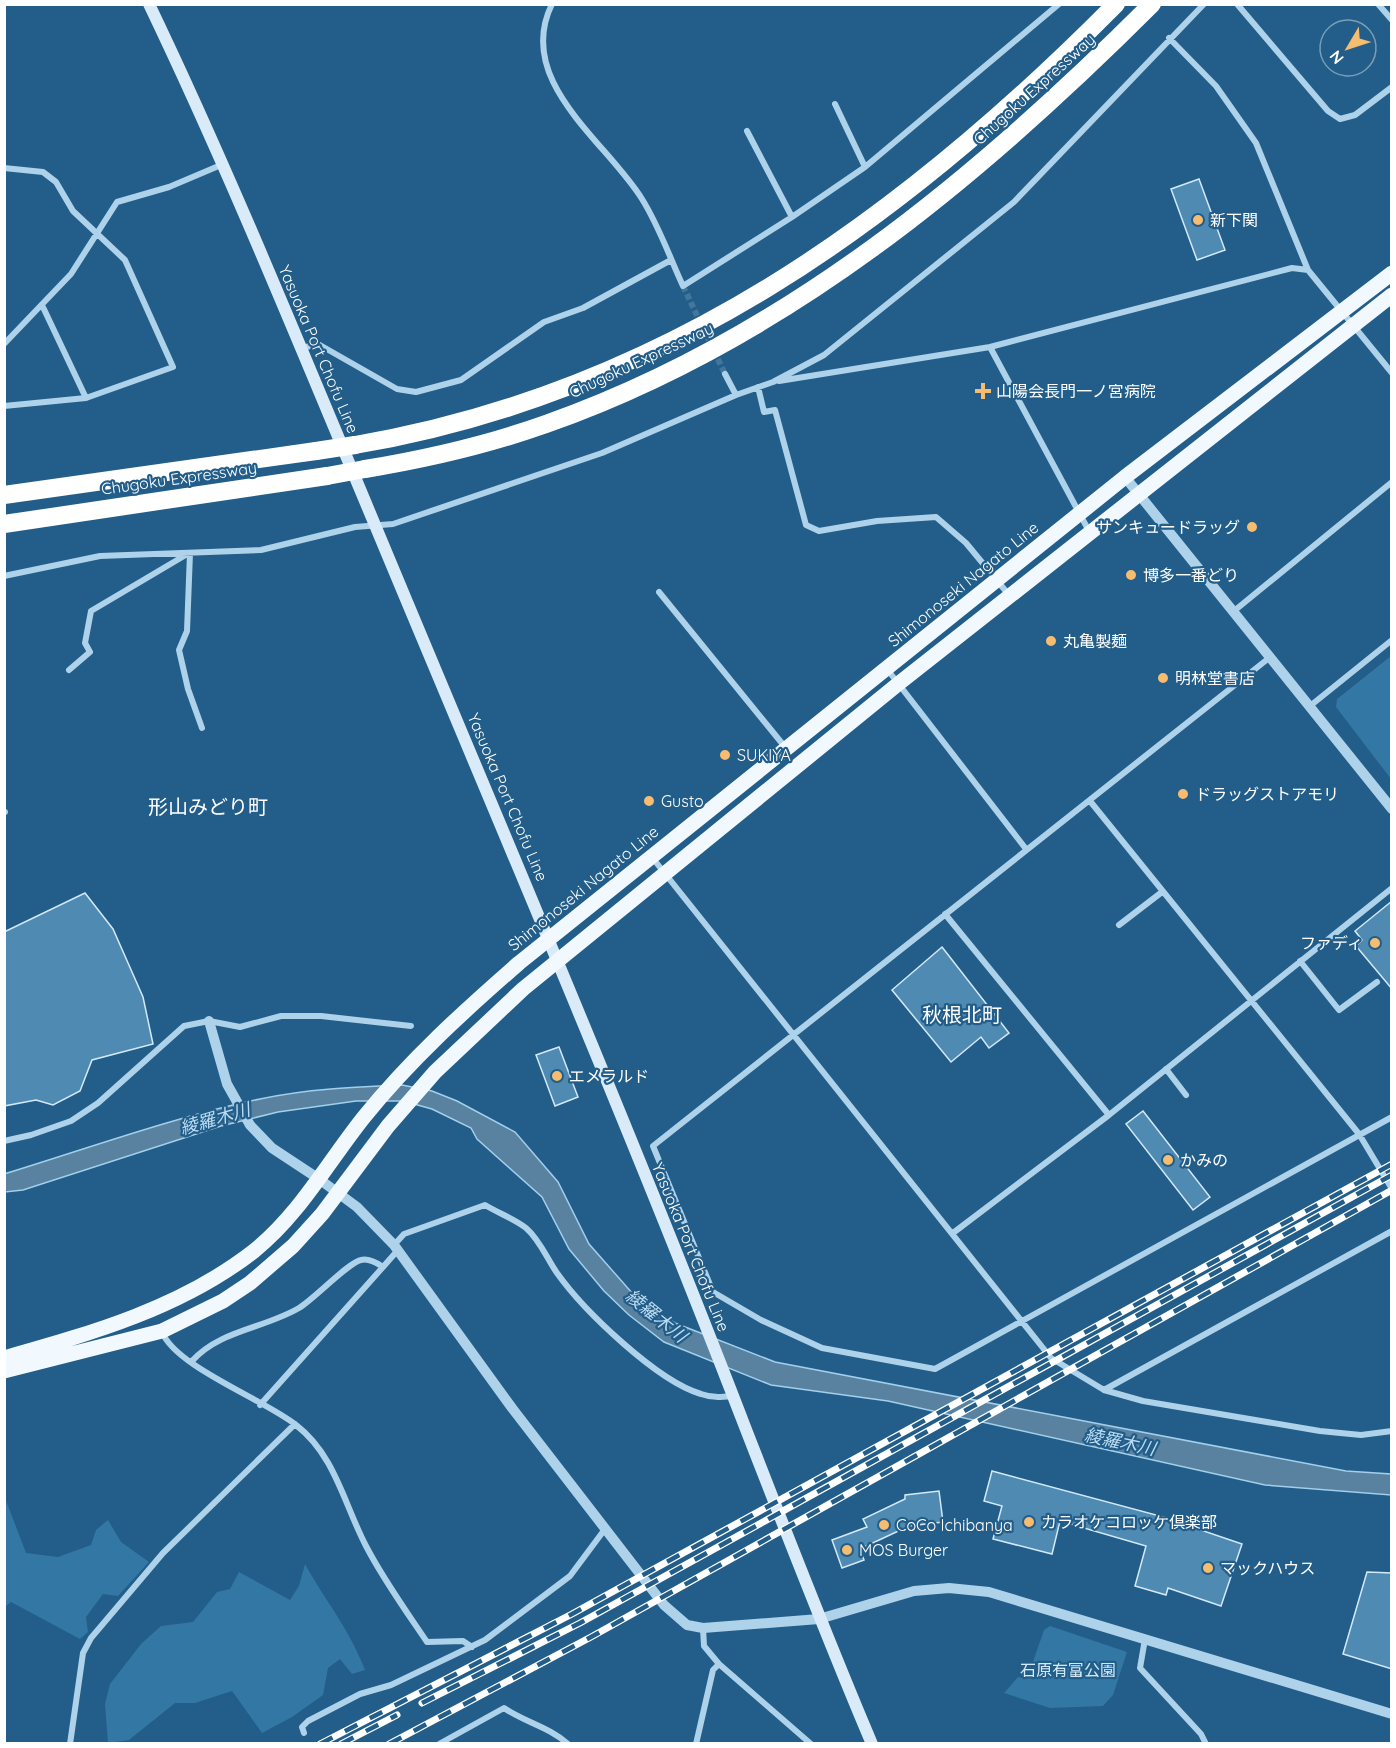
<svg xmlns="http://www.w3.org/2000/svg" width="1396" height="1748" font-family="Quicksand,'Noto Sans JP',sans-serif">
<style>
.green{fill:#3377a4}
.water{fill:#58829f;stroke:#a2cfeb;stroke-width:1.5}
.building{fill:#4f8ab2;stroke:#d3e9f8;stroke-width:1.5}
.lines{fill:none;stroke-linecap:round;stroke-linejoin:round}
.minor-tunnel{stroke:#43769b;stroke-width:6;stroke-dasharray:6 3;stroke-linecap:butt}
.minor{stroke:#aed2ea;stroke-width:6}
.tertiary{stroke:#aed2ea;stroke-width:10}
.secondary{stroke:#d9ebf8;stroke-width:12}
.primary{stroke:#f2f9fe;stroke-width:15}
.motorway{stroke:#fff;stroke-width:18}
.rail-casing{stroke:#fff;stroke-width:7}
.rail{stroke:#225e89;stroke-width:4.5;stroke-dasharray:14;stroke-linecap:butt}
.motorway-bridge{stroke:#fff;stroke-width:18}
.poi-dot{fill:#f6bc70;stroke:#225e89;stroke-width:2}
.labels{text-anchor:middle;stroke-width:4.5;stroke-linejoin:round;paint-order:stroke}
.street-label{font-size:16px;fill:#fff;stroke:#225e89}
.poi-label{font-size:16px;fill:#fff;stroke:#225e89;text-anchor:start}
.park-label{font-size:16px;fill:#d3e9f8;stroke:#225e89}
.water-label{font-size:18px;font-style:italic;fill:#badbf2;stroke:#225e89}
.quarter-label{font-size:20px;fill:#fff;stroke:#225e89}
</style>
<rect width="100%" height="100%" fill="#225e89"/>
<path class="green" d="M1391 656V779L1336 707 1337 699Z
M5 1498 26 1553 58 1557 91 1545 96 1530 108 1520 121 1542 149 1562 118 1596 103 1594 86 1617 88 1632 80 1639 11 1602 5 1607Z
M305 1564C326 1602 349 1628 365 1670L352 1674 340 1659 328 1668 323 1695 292 1717 262 1733 232 1691 195 1703H175L129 1740 108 1743 105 1704 110 1684 141 1644 161 1626 193 1622 217 1592 230 1589 239 1572 290 1600 299 1586Z
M1050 1626 1127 1652 1113 1695 1103 1706 1050 1708 1004 1693 1018 1677 1027 1679 1044 1630Z"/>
<path class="water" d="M402 1085 432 1091 457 1101 515 1132 558 1182 589 1244 640 1302 675 1323 775 1362 1346 1471 1391 1474V1495L1265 1485 888 1401 771 1385 664 1342 629 1315 604 1291 569 1249 542 1197 477 1139 471 1128 432 1109 403 1101H356L278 1112 221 1126 23 1190 5 1192 4 1174C89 1148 174 1117 260 1099 307 1089 354 1087 402 1085Z"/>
<path class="building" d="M1199 179 1225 250 1197 260 1171 189Z
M85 893 113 929 143 997 153 1044 92 1060 80 1091 53 1105 36 1100 4 1106V932Z
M1392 901V989L1356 946 1362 940 1355 931Z
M942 947 1009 1033 989 1048 981 1037 951 1062 892 990Z
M559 1047 578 1097 555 1106 536 1055Z
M1143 1111 1210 1197 1193 1210 1126 1124Z
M992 1471 1186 1523V1525L1242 1544 1221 1606 1168 1588 1166 1595 1135 1586 1146 1546 1060 1521 1052 1554 993 1539 1002 1506 984 1501Z
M939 1491 943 1522 909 1526 860 1549 864 1560 842 1568 832 1540 867 1527 863 1519 905 1499V1495Z
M1367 1572 1392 1573V1669L1343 1654Z"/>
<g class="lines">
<path class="minor-tunnel" d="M683 286 725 374"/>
<path class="minor" d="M552 4C514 81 606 141 642 199 659 226 670 258 683 286L792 217 865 167 1059 4
M1237 4 1328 111 1340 119 1355 115 1392 87
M1378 4 1392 20
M1169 38 1216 86 1256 143 1308 270 1392 373
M835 104 865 167
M747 131 792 217
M4 168 43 172 56 182 73 211 125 260 173 367 86 398
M4 344 71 274 117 202 169 187 221 165
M990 347 1090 533
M302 348 318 344 397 389 416 392 461 380 544 322 583 308 671 260
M725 374 736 395
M779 381 990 347 1292 268 1308 270
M758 387 764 412 775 410 806 525 819 531 877 521 936 517 966 543 1009 595
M4 406 86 398 42 305
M190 553 187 631 179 650 188 689 202 728
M4 576 100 556 261 550 355 527 393 524 602 453 736 395 773 382 824 355 1014 202 1204 4
M659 592 785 747
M1234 611 1392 482
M1269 658 653 1146 713 1292 761 1320 822 1348 935 1369 1392 1117
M887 669 1026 849
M69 670 90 652 85 643 91 611 189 553
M1310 706 1392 640
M1090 801 1359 1134 1392 1189
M4 812H5
M651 856 1051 1358 1104 1390 1143 1401 1320 1431 1361 1435 1392 1431
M945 914 1109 1115
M1119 925 1162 892
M1300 961 1339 1010 1377 982
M1166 1069 1186 1095
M4 1141 31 1135 71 1121 98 1103 184 1026 209 1021 240 1027 281 1016H321L411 1026
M953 1233 1109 1115 1392 888
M394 1245 404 1234 485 1205C498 1213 515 1219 526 1228 540 1240 547 1259 557 1273 584 1311 657 1381 701 1394 712 1398 721 1397 733 1396
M162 1332C176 1367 265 1400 296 1425 335 1455 344 1504 366 1546 383 1579 406 1611 427 1642L463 1641 472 1647
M192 1361C220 1330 263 1329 299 1308 314 1299 349 1262 361 1260 369 1258 377 1263 383 1267L398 1250
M1104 1390 1392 1231
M260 1405 383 1267
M703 1628 704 1646 719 1664 811 1744
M1145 1639 1140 1668 1201 1734 1206 1744
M304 1733 302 1727 308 1721 360 1694 391 1685 485 1640 570 1576 605 1529
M70 1744 83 1653 91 1638 163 1553 295 1424
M439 1744 504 1708C524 1722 549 1727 568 1744
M696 1744 713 1670 719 1664"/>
<path class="tertiary" d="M1125 477 1392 809
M209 1021 227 1084 250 1125 272 1148 319 1179 357 1207 394 1245 512 1408 664 1605 687 1625 703 1628 819 1619 914 1591 949 1588 989 1592 1392 1714"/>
<path class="secondary" d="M149 4C231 175 302 351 375 525 494 811 616 1095 728 1383 775 1504 821 1624 872 1744"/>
<path class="primary" d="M4 1358C92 1333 181 1308 254 1251 300 1214 328 1162 364 1117 410 1060 464 1011 519 963L1125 477 1392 273
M4 1371 162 1331 223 1301 250 1283 293 1246 322 1214 388 1126 435 1072 523 989 898 684 1392 295"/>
<path class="motorway" d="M355 445C662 393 901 221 1116 4
M365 469C426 459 487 445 546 424 782 341 977 179 1152 4
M4 495 316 451
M4 524 327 476"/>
<g class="rail-casing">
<path id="rail" d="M422 1703 580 1623 1392 1175
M320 1744 572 1614 1392 1164
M341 1744 397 1715
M389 1744 591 1637 1392 1190"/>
</g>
<use href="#rail" class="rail"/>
<path class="motorway-bridge" d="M316 451 355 445
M327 476 365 469"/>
</g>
<g class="poi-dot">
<circle cx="1198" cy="220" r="6"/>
<path d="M980 382h6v6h6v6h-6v6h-6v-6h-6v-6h6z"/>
<circle cx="1252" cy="527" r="6"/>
<circle cx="1131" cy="575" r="6"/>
<circle cx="1051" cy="641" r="6"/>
<circle cx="1163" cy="678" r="6"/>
<circle cx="725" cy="755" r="6"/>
<circle cx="1183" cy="794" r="6"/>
<circle cx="649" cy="801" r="6"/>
<circle cx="1375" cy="943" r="6"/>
<circle cx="557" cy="1076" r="6"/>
<circle cx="1168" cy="1160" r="6"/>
<circle cx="1029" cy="1522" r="6"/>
<circle cx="884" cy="1525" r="6"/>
<circle cx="847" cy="1550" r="6"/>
<circle cx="1208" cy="1568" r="6"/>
</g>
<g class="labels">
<g class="street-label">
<text transform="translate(1034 89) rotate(-42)" y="6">Chugoku Expressway</text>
<text transform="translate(319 349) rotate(67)" y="6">Yasuoka Port Chofu Line</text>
<text transform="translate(641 360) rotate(-25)" y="6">Chugoku Expressway</text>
<text transform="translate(179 478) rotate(-8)" y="6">Chugoku Expressway</text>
<text transform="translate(963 584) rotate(-39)" y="6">Shimonoseki Nagato Line</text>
<text transform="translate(508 797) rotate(67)" y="6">Yasuoka Port Chofu Line</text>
<text transform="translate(583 888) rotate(-39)" y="6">Shimonoseki Nagato Line</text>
<text transform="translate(691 1247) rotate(68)" y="6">Yasuoka Port Chofu Line</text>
</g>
<g class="poi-label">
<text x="1210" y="226">新下関</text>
<text x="996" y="397">山陽会長門一ノ宮病院</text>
<text x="1240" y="533" text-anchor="end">サンキュードラッグ</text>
<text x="1143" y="581">博多一番どり</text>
<text x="1063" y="647">丸亀製麺</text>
<text x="1175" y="684">明林堂書店</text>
<text x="737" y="761">SUKIYA</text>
<text x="1195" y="800">ドラッグストアモリ</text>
<text x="661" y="807">Gusto</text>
<text x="1363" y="949" text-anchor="end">ファディ</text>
<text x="569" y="1082">エメラルド</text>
<text x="1180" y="1166">かみの</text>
<text x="1041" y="1528">カラオケコロッケ倶楽部</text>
<text x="896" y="1531">CoCo Ichibanya</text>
<text x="859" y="1556">MOS Burger</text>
<text x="1220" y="1574">マックハウス</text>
</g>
<g class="park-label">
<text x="1068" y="1676">石原有富公園</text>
</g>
<g class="water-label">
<text transform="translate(215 1119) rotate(-16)" y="6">綾羅木川</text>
<text transform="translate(656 1316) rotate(39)" y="6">綾羅木川</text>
<text transform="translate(1120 1442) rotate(12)" y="6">綾羅木川</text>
</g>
<g class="quarter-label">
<text x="208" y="814">形山みどり町</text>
<text x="962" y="1022">秋根北町</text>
</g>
</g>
<rect width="1396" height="1748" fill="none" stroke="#ffffff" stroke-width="12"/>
<g transform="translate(1348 48) rotate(231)"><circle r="28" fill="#225e89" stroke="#7a9eb8" stroke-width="1.5"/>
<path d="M0-4.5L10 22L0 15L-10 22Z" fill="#f6bc70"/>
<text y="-9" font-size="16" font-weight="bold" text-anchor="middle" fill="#ffffff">N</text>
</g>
</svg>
